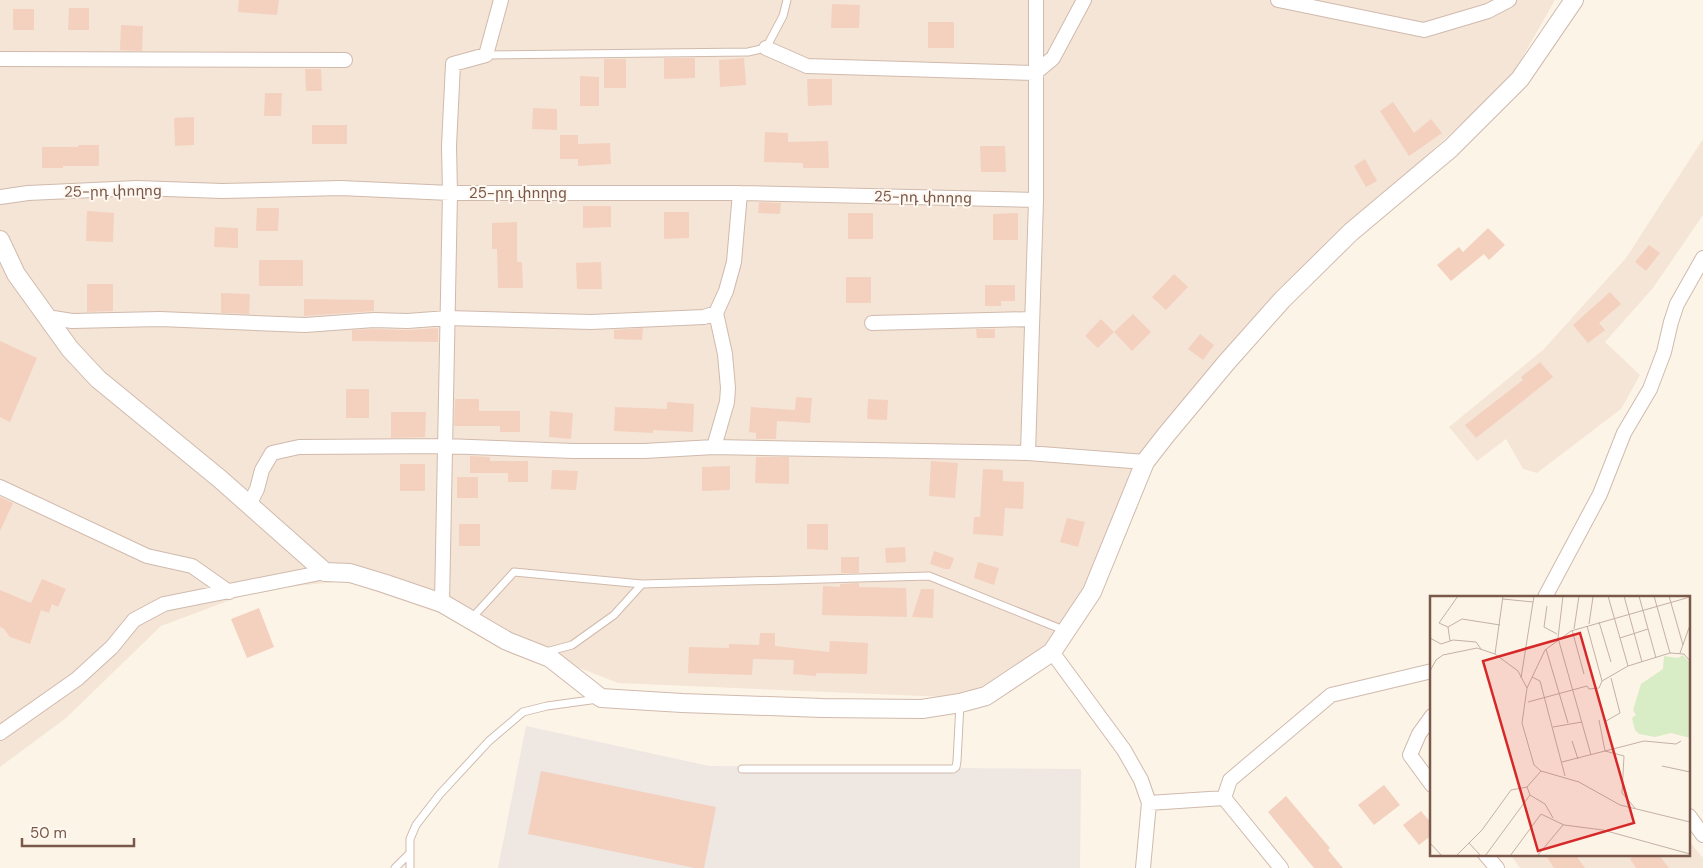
<svg xmlns="http://www.w3.org/2000/svg" width="1703" height="868" font-family="'DM Sans','Noto Sans Armenian',sans-serif">
<style>
.residential{fill:#f5e5d6}
.industrial{fill:#eee7e2}
.building{fill:#f4d0bf}
.lines{fill:none;stroke-linecap:round;stroke-linejoin:round}
.service-casing{stroke:#d0baad;stroke-width:9}
.minor-casing{stroke:#d0baad;stroke-width:16}
.tertiary-casing{stroke:#d0baad;stroke-width:20}
.service{stroke:#fff;stroke-width:7}
.minor{stroke:#fff;stroke-width:14}
.tertiary{stroke:#fff;stroke-width:18}
.labels{text-anchor:middle;stroke-width:4;stroke-linejoin:round;paint-order:stroke}
.street-label{font-size:15px;fill:#79584a;stroke:#fff8f0}
.inset-road{fill:none;stroke:#c4b1a4;stroke-width:1}
.view{fill:#d62828;fill-opacity:0.15;stroke:#d62828;stroke-width:2.5}
.inset-edge{fill:none;stroke:#79584a;stroke-width:2.5}
</style>
<rect width="100%" height="100%" fill="#fdf4e8"/>
<path class="residential" d="M0 0H1555L1510 79 1293 278 1149 443 1087 591 1043 653 984 691 947 697 618 683 439 613 345 581 257 590 161 626 66 718 0 767Z
M1703 139V215L1653 288 1605 342 1640 375 1621 409 1537 473 1523 469 1506 439 1477 461 1449 427 1543 350 1626 258Z
M1689 841 1703 858V868H1520L1510 854H1689Z"/>
<path class="industrial" d="M526 726 709 766 1081 769 1080 868H498Z"/>
<path class="building" d="M239 0H279L277 15 238 12Z
M832 4 860 5 859 28H831Z
M69 8H89V30H68Z
M13 9H34V30H13Z
M928 22H954V48H928Z
M121 25 143 26 142 51 120 50Z
M664 58H695V78L664 79Z
M744 58 746 85 720 87 719 60Z
M604 59H626V88H604Z
M305 69H321L322 91H306Z
M580 76 599 77V106H580Z
M807 79H832V105L808 106Z
M265 93H282L281 116H264Z
M1393 102 1414 133 1431 119 1442 133 1409 156 1380 111Z
M533 108 557 109V130L532 129Z
M194 117V145L175 146 174 118Z
M312 125H347V144H312Z
M765 132 788 133V142L828 141 829 168H803V163L764 162Z
M560 135H578V144L610 143 611 164 578 166V159H560Z
M78 145H99V166H63V168H42V147H78Z
M980 146H1005L1006 172H981Z
M1365 159 1377 181 1366 187 1354 166Z
M759 202 781 203 780 214 758 213Z
M583 206H611V227L583 228Z
M257 208H279L278 231H256Z
M87 211 114 213 113 242 86 241Z
M664 212H689V238L664 239Z
M848 213H873V239H848Z
M1018 213V240H993V214Z
M517 222V262H522L523 288H498L497 249H492V223Z
M215 227 238 228V248L214 247Z
M1488 228 1505 245 1489 260 1484 254 1451 281 1437 265 1459 247 1463 252Z
M1649 245 1660 253 1646 271 1635 262Z
M259 260H303V286H259Z
M601 262 602 289H577L576 263Z
M1174 274 1188 287 1166 310 1152 297Z
M846 277H871V303H846Z
M87 284H113V311L87 312Z
M985 285H1015V301H1001V306H985Z
M1610 292 1621 304 1599 323 1605 330 1588 343 1573 325Z
M221 293 250 294 249 314 221 313Z
M304 299 374 300V311L304 316Z
M1133 314 1151 332 1132 351 1114 332Z
M1101 319 1114 332 1098 348 1085 336Z
M438 328V342L352 341V330L374 329 408 330Z
M643 328 642 340 614 339V330Z
M976 329H995V338H977Z
M1200 334 1214 345 1203 360 1188 349Z
M0 341 37 358 10 422 0 417Z
M1540 362 1553 377 1476 438 1465 425 1523 380 1521 377Z
M346 389H369V418H346Z
M796 397 812 398 810 423 777 421 776 439H756V433L749 432 751 407 795 410Z
M455 399H479V411H520V432H500V426H454Z
M868 399 888 400 887 420 867 419Z
M667 402 694 404 693 432 653 430V433L614 431 615 407 667 409Z
M550 411 573 413 571 439 549 437Z
M391 412H426L425 437 391 438Z
M470 456 490 457V461H528V482H508V473H470Z
M756 457H789V484L755 483Z
M931 461 958 463 955 498 929 496Z
M400 464H425V491H400Z
M730 466V490L702 491V467Z
M983 469 1003 470V481L1024 482 1023 509 1005 508 1003 536 973 534 974 517H980Z
M552 470 578 471 576 490 551 489Z
M457 477H478V498H457Z
M0 497 13 503 0 531Z
M1067 518 1085 522 1078 547 1060 542Z
M459 524H480V546H459Z
M807 524H828V550L807 549Z
M905 547 906 562 886 563 885 548Z
M934 551 954 558 950 569H945L930 564Z
M841 557H859V573H841Z
M978 562 999 568 994 585 974 578Z
M42 579 66 589 58 607 52 604 49 613 41 610 30 644 10 637 3 628 0 627V590L31 603Z
M859 583V587L906 588 907 617 822 615 823 586 840 587V584Z
M921 589H934L933 618 912 617Z
M259 608 274 647 247 658 231 619Z
M760 633H775V646L829 652 830 641 868 643 867 674 816 673V676L793 674 794 660 753 659 752 675 688 673 689 647 729 648V644L759 645Z
M541 771 716 807 704 868H695L528 834Z
M1384 785 1400 805 1374 825 1358 805Z
M1286 796 1330 848 1328 850 1343 868H1314L1268 812Z
M1421 811 1432 824V835L1419 845 1403 825Z
M1545 854H1575L1585 868H1554Z
M1636 854H1658L1669 868H1636L1630 859Z"/>
<g class="lines">
<g class="service-casing">
<path id="service" d="M486 55 748 52 766 48 783 16 787 0
M471 619 514 572 642 584
M546 652 572 645 614 615 642 584 929 576 1066 631
M742 769H953L956 767 957 761 960 704
M395 868 409 854
M410 868V839L416 825 440 794 489 741 523 712 547 706 598 699"/>
</g>
<g class="minor-casing">
<path id="minor" d="M1278 0 1424 30 1488 11 1509 0
M766 48 807 66 1035 73 1053 58 1084 0
M0 59 345 60
M0 197 28 193 137 188 222 191 340 188 450 193H740L1036 200
M47 317 72 321 160 319 305 325 374 320 407 321 448 318 591 322 704 317 716 313
M872 323 1032 319
M714 447 727 402 728 388 725 354 716 313 726 291 734 262 740 193
M1028 453 1036 200V0
M0 487 147 556 192 566 229 592
M249 505 257 489 262 470 272 453 299 447 445 446 574 451H644L714 447 1028 453 1145 462
M1545 597 1600 494 1624 433 1650 389 1664 352 1671 322 1677 304 1703 258
M442 603 450 193 449 146 453 64 486 55 501 0
M1052 652 1124 750 1141 780 1149 803 1143 868
M1432 716 1419 734 1410 755 1432 785
M0 733 77 679 112 647 134 620 164 604 325 572
M1224 798 1230 780 1331 695 1432 671
M1149 803 1224 798 1281 868
M1689 816 1703 835
M1485 854 1497 868"/>
</g>
<g class="tertiary-casing">
<path id="tertiary" d="M0 240 16 274 70 349 98 379 220 479 325 572 350 573 383 583 442 603 507 641 550 658 601 698 682 703 822 708 922 709 960 703 986 696 1052 652 1092 592 1145 462 1166 435 1226 363 1282 300 1351 232 1451 148 1520 79 1574 0"/>
</g>
<use href="#service" class="service"/>
<use href="#minor" class="minor"/>
<use href="#tertiary" class="tertiary"/>
</g>
<g class="labels">
<g class="street-label">
<text transform="translate(113 191) rotate(-1)" y="5">25-րդ փողոց</text>
<text x="518" y="198">25-րդ փողոց</text>
<text transform="translate(923 197) rotate(1)" y="5">25-րդ փողոց</text>
</g>
</g>
<g transform="translate(1430 596)">
<rect width="260" height="260" fill="#fdf4e8"/>
<path d="M253 59 260 67V142L241 137 225 141 209 138 205 134 202 122 206 119 203 114 211 88 233 73 234 60 248 62Z" fill="#d8ecc5"/>
<path class="inset-road" d="M133 0 128 42 161 159M178 0 198 70M194 0 212 66M209 0 226 62M239 0 253 49M73 3 103 6M117 10 114 31 127 38M169 26 181 66M159 28 163 1 160 0M18 31 9 27 28 0M144 33 149 0M142 34 154 78M0 42 11 48 23 44 46 46 51 53M190 42 218 33M20 45 18 31 32 23 70 29M116 53 138 127M240 57 254 58 260 65M250 57 260 29M65 58 73 0M0 75 6 64 13 59 47 52 65 58 88 75 97 92 92 127 104 169 111 175 149 186 190 209 260 226M102 81 110 85 135 180M91 82 104 0M172 85 198 70 240 57 224 0M97 92 115 54 141 35 260 1M98 106 157 90 159 93 169 92 172 85 157 30M169 124 175 155 194 160 192 197 205 212M176 125 190 117 181 82M123 131 152 126M142 145 148 163M132 166 214 145 246 148 251 145M232 170 260 176M100 199 115 208 123 222M0 247 12 260M39 247 51 260M26 260 52 234 81 194 97 191 111 175M55 260 100 199 97 191M80 260 111 218 134 229 173 234 260 258M107 260 133 229"/>
<path class="view" d="M150 37 204 227 108 255 53 65Z"/>
<rect width="260" height="260" class="inset-edge"/>
</g>
<path d="M22 838v8h112v-8" fill="none" stroke="#79584a" stroke-width="2.5"/>
<text x="30" y="838" font-size="15" fill="#79584a" stroke="#fff8f0" stroke-width="4" paint-order="stroke">50 m</text>
</svg>
